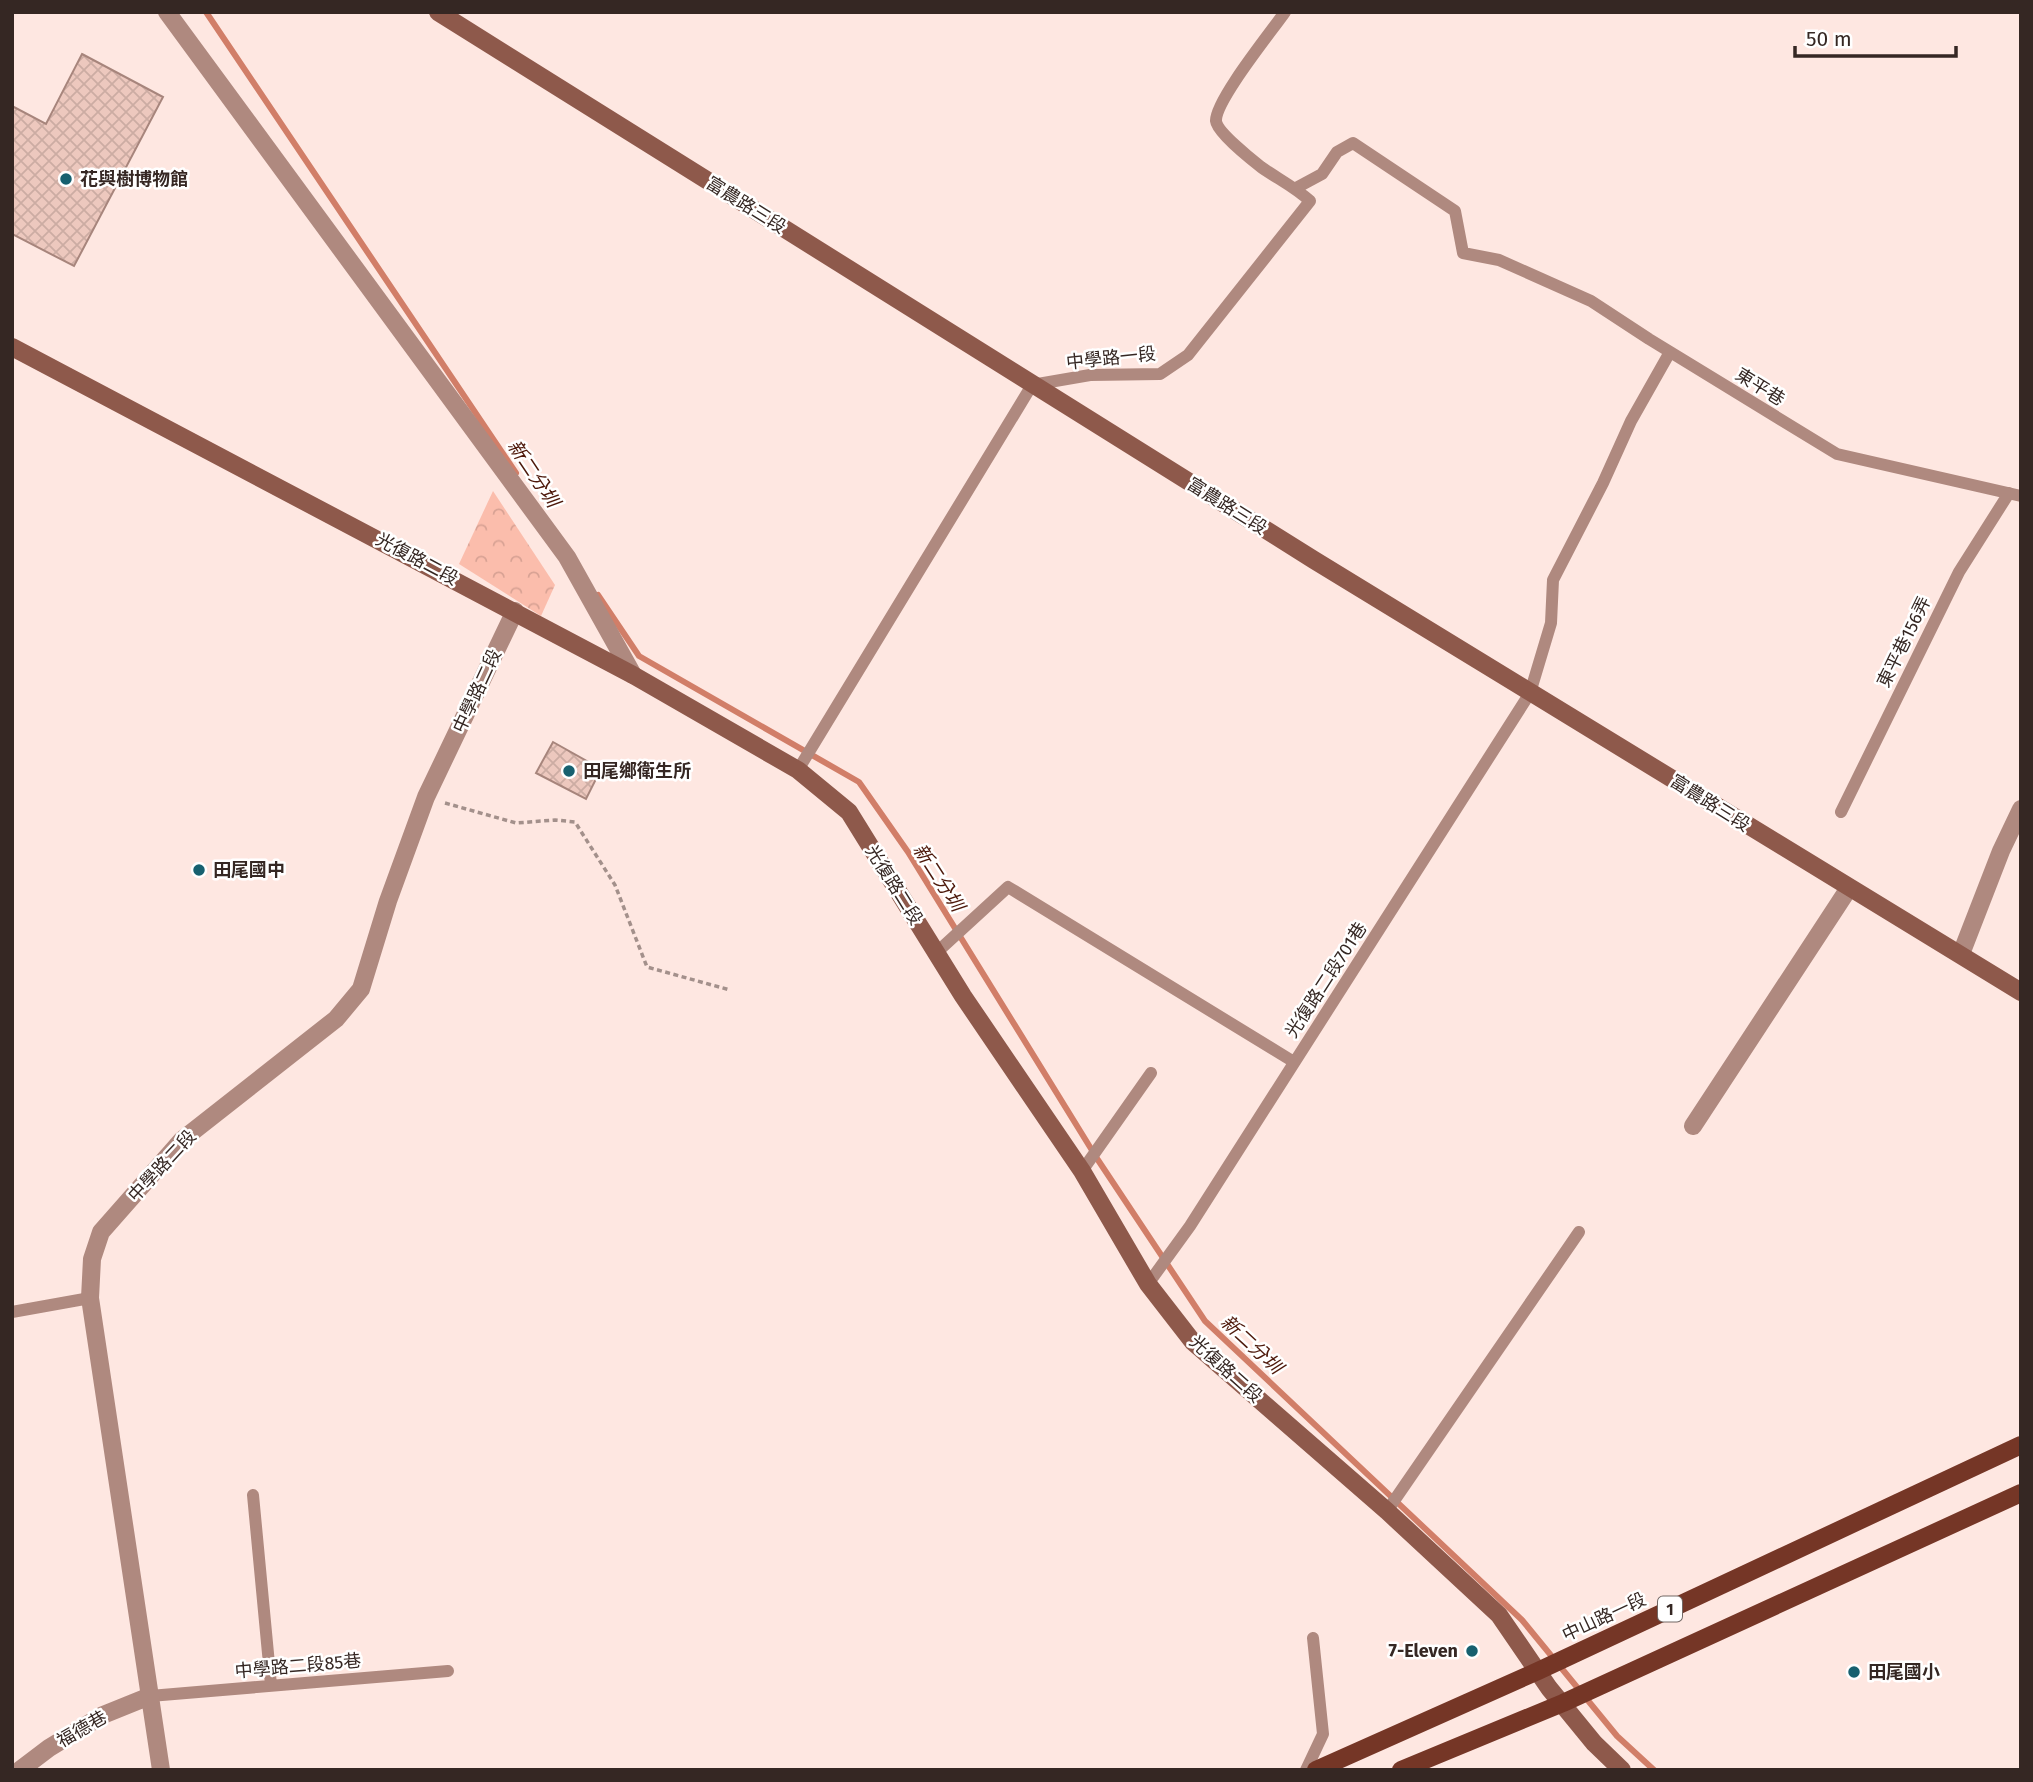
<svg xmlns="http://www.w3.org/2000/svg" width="2033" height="1782" font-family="'Fira Sans','Noto Sans TC',sans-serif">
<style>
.park{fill:url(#park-crowns)}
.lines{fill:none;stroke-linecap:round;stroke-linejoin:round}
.stream{stroke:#d17e68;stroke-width:6}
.building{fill:url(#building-cross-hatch);stroke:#a7857c;stroke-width:2}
.path{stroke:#a3908b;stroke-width:3.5;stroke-dasharray:5 3.5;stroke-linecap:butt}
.lane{stroke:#af897f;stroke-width:12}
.street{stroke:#af897f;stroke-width:18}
.secondary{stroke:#8e594b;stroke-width:18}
.primary{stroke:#753626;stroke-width:18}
.poi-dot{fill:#17606f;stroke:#fff;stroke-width:2.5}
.labels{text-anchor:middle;stroke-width:5;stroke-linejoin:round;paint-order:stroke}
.shield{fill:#fff;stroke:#726865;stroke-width:2}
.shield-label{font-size:16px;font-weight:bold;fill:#352723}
.poi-label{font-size:18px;font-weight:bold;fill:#352723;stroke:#fff;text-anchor:start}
.street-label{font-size:18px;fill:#352723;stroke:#fff}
.water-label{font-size:19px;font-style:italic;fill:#4d180a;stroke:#fff}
</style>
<defs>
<pattern id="park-crowns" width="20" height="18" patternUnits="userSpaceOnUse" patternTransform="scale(1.75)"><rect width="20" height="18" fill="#fbbdac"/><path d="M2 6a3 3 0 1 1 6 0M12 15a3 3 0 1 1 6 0" fill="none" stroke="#d8a294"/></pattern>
<pattern id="building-cross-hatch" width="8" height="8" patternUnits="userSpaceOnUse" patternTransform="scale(1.75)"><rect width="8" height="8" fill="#edc8be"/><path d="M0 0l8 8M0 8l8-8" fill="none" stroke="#ccaca3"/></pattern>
</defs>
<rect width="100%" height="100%" fill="#fee7e1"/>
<path class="park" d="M493 491 555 585 541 616 459 564Z"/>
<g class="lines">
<path class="stream" d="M206 12 516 473
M598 595 639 656 859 782 908 852 1098 1160 1205 1321 1522 1620 1617 1736 1654 1770"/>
</g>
<path class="building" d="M82 54 163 97 74 266 12 234V106L46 124Z
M553 742 601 769 586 799 536 773Z"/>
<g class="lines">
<path class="path" d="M445 803 516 823 555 820 575 822 615 885 647 967 730 990"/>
<path class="lane" d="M1296 188 1322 174 1337 152 1353 143 1455 211 1463 253 1499 260 1591 301 1649 339 1837 454 2021 496
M798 770 1032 385 1090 375 1160 374 1188 355 1310 201C1295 187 1278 179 1261 167 1252 160 1217 132 1216 121 1215 101 1271 32 1285 12
M1841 812 1959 572 2009 493
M936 953 1008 887 1294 1062
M1082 1171 1151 1073
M1148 1284 1190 1226 1530 693 1551 623 1553 580 1603 483 1631 421 1670 352
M12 1312 90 1298
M253 1495 271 1685
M1387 1511 1579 1232
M150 1696 448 1671
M1306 1770 1323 1734 1313 1638"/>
<path class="street" d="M167 12 567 557 633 675
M1961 954 2001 851 2021 809
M1693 1126 1849 888
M20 1770 49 1748 103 1715 150 1696
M161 1770 90 1298 92 1259 101 1232 182 1140 336 1019 361 989 388 901 426 797 515 611"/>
<path class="secondary" d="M438 12 1314 560 2021 992
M12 347 633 675 798 770 849 812 963 996 1082 1171 1148 1284 1193 1342 1387 1511 1499 1615 1549 1688 1594 1743 1622 1770"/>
<path class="primary" d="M1316 1770 1538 1671 2021 1445
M1401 1770 1563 1703 2021 1493"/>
</g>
<g class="poi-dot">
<circle cx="66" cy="179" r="7"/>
<circle cx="569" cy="771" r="7"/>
<circle cx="199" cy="870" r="7"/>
<circle cx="1472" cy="1651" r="7"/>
<circle cx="1854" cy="1672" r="7"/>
</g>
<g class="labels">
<rect class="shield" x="1658" y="1596.5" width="24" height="25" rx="5"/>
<g class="shield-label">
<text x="1670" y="1615">1</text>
</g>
<g class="poi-label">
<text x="80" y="185">花與樹博物館</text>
<text x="583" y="777">田尾鄉衛生所</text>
<text x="213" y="876">田尾國中</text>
<text x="1458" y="1657" text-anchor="end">7-Eleven</text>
<text x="1868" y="1678">田尾國小</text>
</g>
<g class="street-label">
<text transform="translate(746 205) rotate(32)" y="6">富農路三段</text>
<text transform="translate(1111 358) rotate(-6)" y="6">中學路一段</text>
<text transform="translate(1760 387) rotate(32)" y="6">東平巷</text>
<text transform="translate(1227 506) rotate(32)" y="6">富農路三段</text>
<text transform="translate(417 559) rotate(28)" y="6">光復路二段</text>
<text transform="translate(1904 642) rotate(-64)" y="6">東平巷156弄</text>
<text transform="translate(477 691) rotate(-65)" y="6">中學路二段</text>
<text transform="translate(1710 803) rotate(32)" y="6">富農路三段</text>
<text transform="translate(894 885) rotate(58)" y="6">光復路二段</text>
<text transform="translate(1326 980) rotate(-57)" y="6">光復路二段701巷</text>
<text transform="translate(162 1166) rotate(-47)" y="6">中學路二段</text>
<text transform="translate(1226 1369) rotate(42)" y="6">光復路二段</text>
<text transform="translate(1604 1617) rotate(-25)" y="6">中山路一段</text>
<text transform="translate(298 1666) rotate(-5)" y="6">中學路二段85巷</text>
<text transform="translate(82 1729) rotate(-30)" y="6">福德巷</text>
</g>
<g class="water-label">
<text transform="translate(534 473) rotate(56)" y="7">新二分圳</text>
<text transform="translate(939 877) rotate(57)" y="7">新二分圳</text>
<text transform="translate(1252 1344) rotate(43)" y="7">新二分圳</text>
</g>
</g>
<rect width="2033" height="1782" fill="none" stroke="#352723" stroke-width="28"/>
<path d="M1795 46v10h161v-10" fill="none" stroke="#352723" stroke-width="3.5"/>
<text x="1806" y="46" font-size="21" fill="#352723" stroke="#ffffff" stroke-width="5" paint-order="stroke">50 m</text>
</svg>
